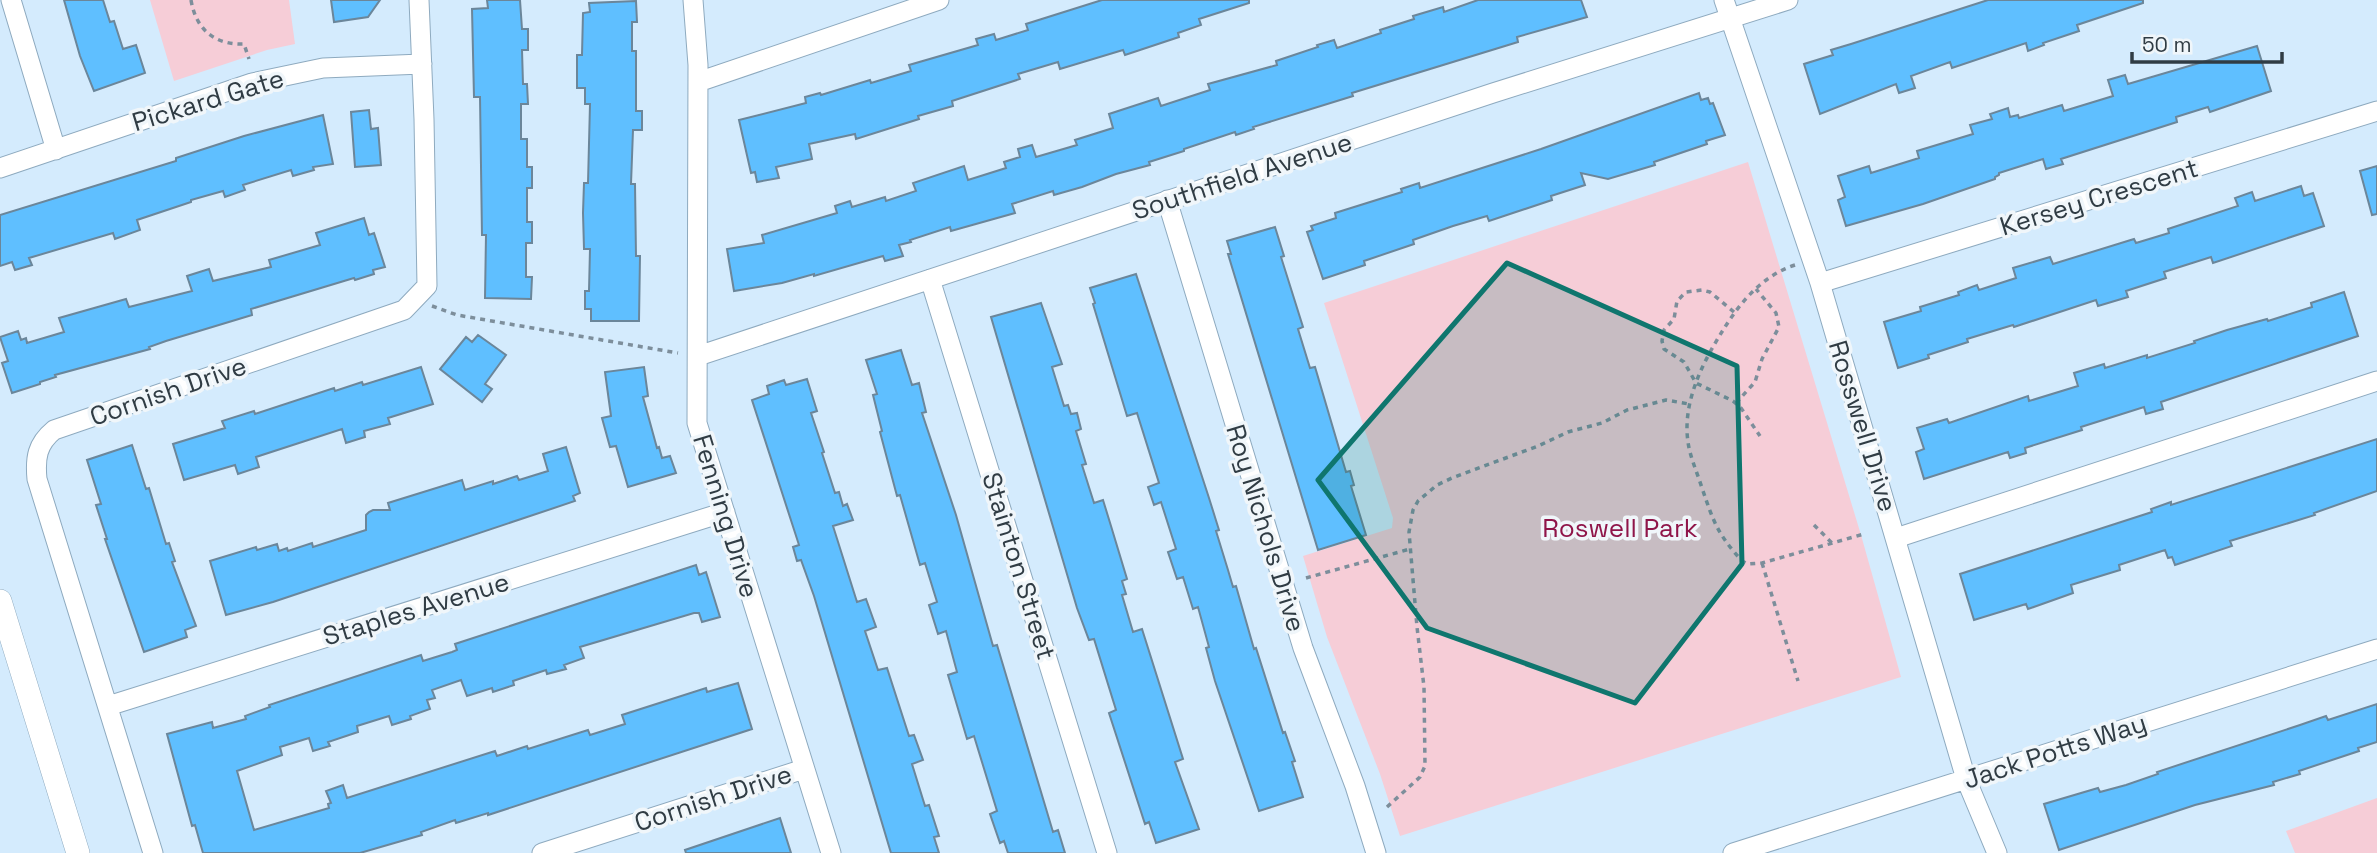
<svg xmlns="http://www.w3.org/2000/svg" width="2377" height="853" font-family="'Space Grotesk',sans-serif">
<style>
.green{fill:#f6cdd7}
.building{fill:#5fbfff;stroke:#6b869a;stroke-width:2}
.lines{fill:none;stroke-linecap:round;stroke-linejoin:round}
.minor-casing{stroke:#8eaabf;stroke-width:21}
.tertiary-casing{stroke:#8eaabf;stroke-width:24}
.path{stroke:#7d8e9b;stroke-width:3.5;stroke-dasharray:5 5;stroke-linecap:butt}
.minor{stroke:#fff;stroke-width:19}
.tertiary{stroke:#fff;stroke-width:23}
.marked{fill:#0f766e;fill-opacity:0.2;stroke:#0f766e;stroke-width:5;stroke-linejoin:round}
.labels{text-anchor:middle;stroke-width:7;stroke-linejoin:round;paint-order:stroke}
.street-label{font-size:26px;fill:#303c44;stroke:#f0f6fa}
.park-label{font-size:26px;fill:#8f1549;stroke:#f0f6fa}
</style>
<rect width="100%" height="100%" fill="#d4ebfd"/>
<path class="green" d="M150 0H289L295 44 267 50 174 81Z
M1748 162 1861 535 1901 677 1400 836 1380 774 1327 637 1303 556 1392 528 1393 518 1324 303Z
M2377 798V853H2295L2286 831Z"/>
<path class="building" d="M64 0H103L110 22 114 21 123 49 136 45 145 73 94 91 80 56Z
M331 0H380L368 17 334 22Z
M487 0H520L522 29H528V50H522L523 84H527L528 104H521V139H527V167H532V188H527V222H532V243H526V277H532L531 299 485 298 486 235H482L480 97H474L472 9 488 8Z
M1102 0H1249V3L1199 19 1201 25 1178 33 1179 37 1125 55 1123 50 1060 69 1058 62 1018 74 1020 79 952 101 953 106 918 116 919 119 856 139 855 134 809 144 812 159 776 167 779 178 757 182 755 172 751 173 739 120 806 103 805 97 820 93 821 95 870 80 871 83 911 71 909 65 978 45 976 39 994 34 996 40 1028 30 1026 24Z
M1478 0H1581L1587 17 1517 37 1518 42 1352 93 1353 96 1253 127 1254 129 1236 135 1235 132 1184 149V151L1149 162 1150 165 1116 174 1082 187 1054 195 1053 191 1012 204 1015 213 951 231 950 227 910 240 911 242 899 245 903 256 885 261 883 256 814 276V274L782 283 734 291 727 249 764 243 762 235 837 213 835 206 850 201 852 207 885 197 886 201 916 191 913 183 964 166 968 180 1006 168 1004 162 1020 157 1018 149 1032 145 1036 157 1077 145 1075 140 1113 128 1109 114 1158 98 1161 106 1210 90 1208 84 1277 65 1276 61 1318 47 1317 45 1334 40 1337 48 1381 33 1380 30 1414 19 1413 16 1443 7 1444 12Z
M1988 0H2143V3L2077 25 2079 31 2043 43 2044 45 2028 51 2026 43 1952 68 1950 62 1911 76 1915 88 1899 93 1896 84 1820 114 1804 64 1833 55 1831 50 1851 44Z
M636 1 637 22H632V51H636V111H642V130H633L631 184H635L636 256H640L639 321H591V309H585V291H589L590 249H584L583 213 584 183H588L590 104H585V88H577V55H582L583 13 590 12 589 3Z
M2257 46 2271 91 2210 112 2208 107 2176 117 2177 122 2061 159 2063 164 2046 169 2043 159 1999 173V175L1995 177V179L1923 204 1846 226 1838 200 1845 197 1838 176 1869 166 1871 173 1919 158 1917 151 1973 134 1970 125 1992 119 1990 114 2008 108 2010 117 2018 115 2019 118 2062 105 2064 111 2113 96 2108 80 2125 75 2128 84Z
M1699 93 1701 100 1708 98 1710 104 1713 103 1725 135 1706 141 1707 144 1654 162 1655 165 1608 179 1581 173 1585 185 1551 196 1552 200 1489 221 1487 216 1453 226 1413 240 1414 244 1364 261 1365 265 1323 279 1307 232 1313 230 1311 226 1336 218 1335 213 1402 192 1401 189 1419 183 1420 188 1541 149Z
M369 110 371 129 378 128 381 165 355 167 351 112Z
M323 115 333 164 313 167 314 170 293 176 291 170 243 185 245 190 225 197 223 191 191 200V202L137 220 140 230 115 239 113 233 29 258 32 265 15 270 12 262 0 266V215L176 161V158L244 136Z
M2377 166V214L2372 215 2360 171Z
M2301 186 2304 196 2313 193 2324 226 2213 263 2211 257 2164 272 2166 278 2126 291 2128 297 2098 306 2096 300 2014 327 2013 325 1967 339 1968 342 1928 355 1929 358 1898 368 1884 322 1921 311 1920 307 1959 295 1958 292 1977 285 1979 290 2016 278 2013 268 2050 257 2053 264 2134 239 2136 243 2169 233 2168 229 2238 206 2235 198 2252 192 2255 201Z
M364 218 369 235 374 233 385 267 373 270 374 274 355 280 354 278 251 309 252 315 166 341 149 347 150 349 55 375 56 377 40 382V384L12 393 2 363 8 361 0 337 18 331 21 340 26 338 27 343 64 332 59 318 126 299 129 307 192 291 187 276 209 269 213 281 271 267 269 260 320 245 316 233Z
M1275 227 1284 256 1281 257 1303 327 1298 329 1310 368 1315 367 1346 472 1350 471 1354 485 1351 486 1366 535 1318 550 1228 254H1231L1227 241Z
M1136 274 1209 498 1219 530 1216 531 1228 570 1233 587 1236 586 1254 649 1256 648 1283 733 1285 732 1295 761 1292 762 1303 797 1259 811 1215 681 1206 648 1209 647 1198 607 1193 609 1183 577 1177 579 1168 552 1176 549 1161 502 1154 505 1148 487 1159 483 1137 413 1127 416 1093 304 1095 303 1090 288Z
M2344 292 2358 336 2161 402 2163 409 2146 414 2144 407 2081 427 2082 430 2025 448 2026 453 2010 458 2008 452 1924 479 1916 452 1924 449 1917 428 1947 419 1949 423 2028 396 2029 401 2078 386 2074 373 2104 364 2105 368 2147 355V358L2195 343 2194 341 2227 330 2267 319 2268 321 2312 307 2311 303Z
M1041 303 1062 364 1052 367 1064 406 1068 405 1071 414 1077 413 1081 429 1076 431 1086 464 1082 465 1094 503 1103 500 1111 526 1127 579 1122 581 1126 594 1122 595 1133 632 1142 629 1183 759 1175 762 1199 829 1156 843 1149 822 1145 824 1109 713 1116 710 1094 639 1089 640 1077 608 991 317Z
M478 335 506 355 485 384 492 389 482 402 440 369 466 337 472 342Z
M901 350 912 385 919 383 926 412 922 413 956 515 993 646 997 645 1053 832 1058 830 1065 853H1008L1004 841 1000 843 990 814 997 811 974 736 967 739 948 675 957 672 946 631 938 634 929 605 937 602 925 563 920 565 900 495 897 496 880 432 882 431 873 395 877 394 866 360Z
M421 367 433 404 388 418 390 424 364 431 365 437 346 443 342 429 256 457 259 467 238 474 235 465 184 480 173 444 225 428 222 421 254 411 255 414 334 388 335 391 362 382 363 385Z
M644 367 648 396 643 397 657 448 659 447 662 458 670 456 676 473 628 487 616 446 610 447 602 418 611 416 605 372Z
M807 379 817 411 811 413 824 452 822 453 835 493 839 492 843 506 847 504 853 520 833 526 857 602 866 599 876 627 865 631 878 670 887 668 909 736 914 735 923 760 912 764 925 806 929 805 939 836 934 837 939 853H891L814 596 801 560 797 561 793 547 799 545 752 400 769 394 767 386 784 380 786 385Z
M2377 439V491L2314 513 2315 515 2230 541 2232 546 2175 565 2172 557 2168 558 2165 550 2119 565 2120 570 2071 585 2073 593 2028 609 2026 604 1974 620 1960 574 2152 512 2151 509 2171 502V505Z
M132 445 146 489 149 488 166 544 169 543 175 561 172 562 196 626 185 630 187 637 144 652 105 539H107L96 505 101 504 87 460Z
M566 447 580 493 573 496 575 501 273 602 226 615 210 561 256 547 257 550 277 544 279 551 287 548 288 551 312 543 313 547 366 530V515L369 512 373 510H390L388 503 462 480 465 490 493 481V484L517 476 519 480 548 471 543 454Z
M696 565 699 575 706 572 720 617 702 622 699 613H694L580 647 584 658 564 665 566 669 547 674 546 670 513 681 514 685 493 692 492 688 467 696 461 680 432 690 435 698 427 700 430 709 410 716 411 719 392 725 389 716 357 726 358 732 328 742 330 746 313 751 309 738 280 747 282 755 237 771 254 830 329 808 328 804 331 803 326 791 343 785 347 798 495 751 497 756 527 746 528 749 588 730 590 735 625 724 622 715 706 688 707 692 738 683 752 729 488 815V813L456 823 455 820 421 832 422 835 360 853H203L195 825 192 826 167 734 212 722 213 728 246 719 245 716 270 707 269 705 421 655 423 661 452 652 457 650 455 644Z
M2377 704V742L2358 748 2359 751 2299 771 2300 774 2273 782 2274 785 2195 805 2059 850 2044 804 2098 788 2100 792 2126 785 2158 774 2157 772 2300 725 2326 716 2328 720Z
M780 818 791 853H686L685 850Z"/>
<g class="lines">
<g class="minor-casing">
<path id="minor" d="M11 0 56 150
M693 0 698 65 697 423 831 853
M1724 0 1820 283 1966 779 1997 853
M698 82 939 0
M0 168 252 83 323 68 422 64
M1167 200 1303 648 1355 786 1376 853
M930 279 1107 853
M1820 283 2377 111
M698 356 1493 93 1788 0
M1896 538 2377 381
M108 706 725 512
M153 853 37 479C35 458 37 444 54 430L404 310 427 286 424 119 419 0
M542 853 804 769
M1733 853 2377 649"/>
</g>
<g class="tertiary-casing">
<path id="tertiary" d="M0 601 78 853"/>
</g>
<path class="path" d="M191 0C196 30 215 45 244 44L249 59
M1795 265C1764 275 1742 300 1725 327 1704 360 1682 401 1688 442 1690 457 1697 472 1702 488 1714 523 1717 533 1742 561L1748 564 1762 563 1864 534
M432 306 457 315 678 353
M1734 312 1710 292 1702 290 1686 292 1677 301 1674 319 1664 330 1662 341 1664 349 1684 362 1696 383 1733 401 1741 408 1760 436
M1736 403 1755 382 1762 359 1779 327 1776 313 1756 289
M1814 525 1832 543
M1762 563 1798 681
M1306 578 1410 549
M1387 807 1420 777 1425 766 1424 687 1417 627 1409 532 1413 510 1418 501 1437 485 1452 478 1538 446 1568 432 1602 423 1627 410 1666 400 1689 404"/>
<use href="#minor" class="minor"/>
<use href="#tertiary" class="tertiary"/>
</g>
<path class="marked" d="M1507 263 1737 366 1742 564 1635 703 1427 628 1318 480Z"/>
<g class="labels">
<g class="street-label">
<text transform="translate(208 100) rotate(-17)" y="9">Pickard Gate</text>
<text transform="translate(1242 176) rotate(-18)" y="9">Southfield Avenue</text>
<text transform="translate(2099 197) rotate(-17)" y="9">Kersey Crescent</text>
<text transform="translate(168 391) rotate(-19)" y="9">Cornish Drive</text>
<text transform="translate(1863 426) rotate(73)" y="9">Rosswell Drive</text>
<text transform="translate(726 516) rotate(73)" y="9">Fenning Drive</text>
<text transform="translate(1266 528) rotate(73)" y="9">Roy Nichols Drive</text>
<text transform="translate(1019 566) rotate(73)" y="9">Stainton Street</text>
<text transform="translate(416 609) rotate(-17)" y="9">Staples Avenue</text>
<text transform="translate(2055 751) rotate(-18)" y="9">Jack Potts Way</text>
<text transform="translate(713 798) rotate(-18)" y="9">Cornish Drive</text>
</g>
<g class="park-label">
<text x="1620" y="537">Roswell Park</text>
</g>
</g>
<path d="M2132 52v10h150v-10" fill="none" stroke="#303c44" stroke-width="3.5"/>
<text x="2142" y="52" font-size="21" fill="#303c44" stroke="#f0f6fa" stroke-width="5" paint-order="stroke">50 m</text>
</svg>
